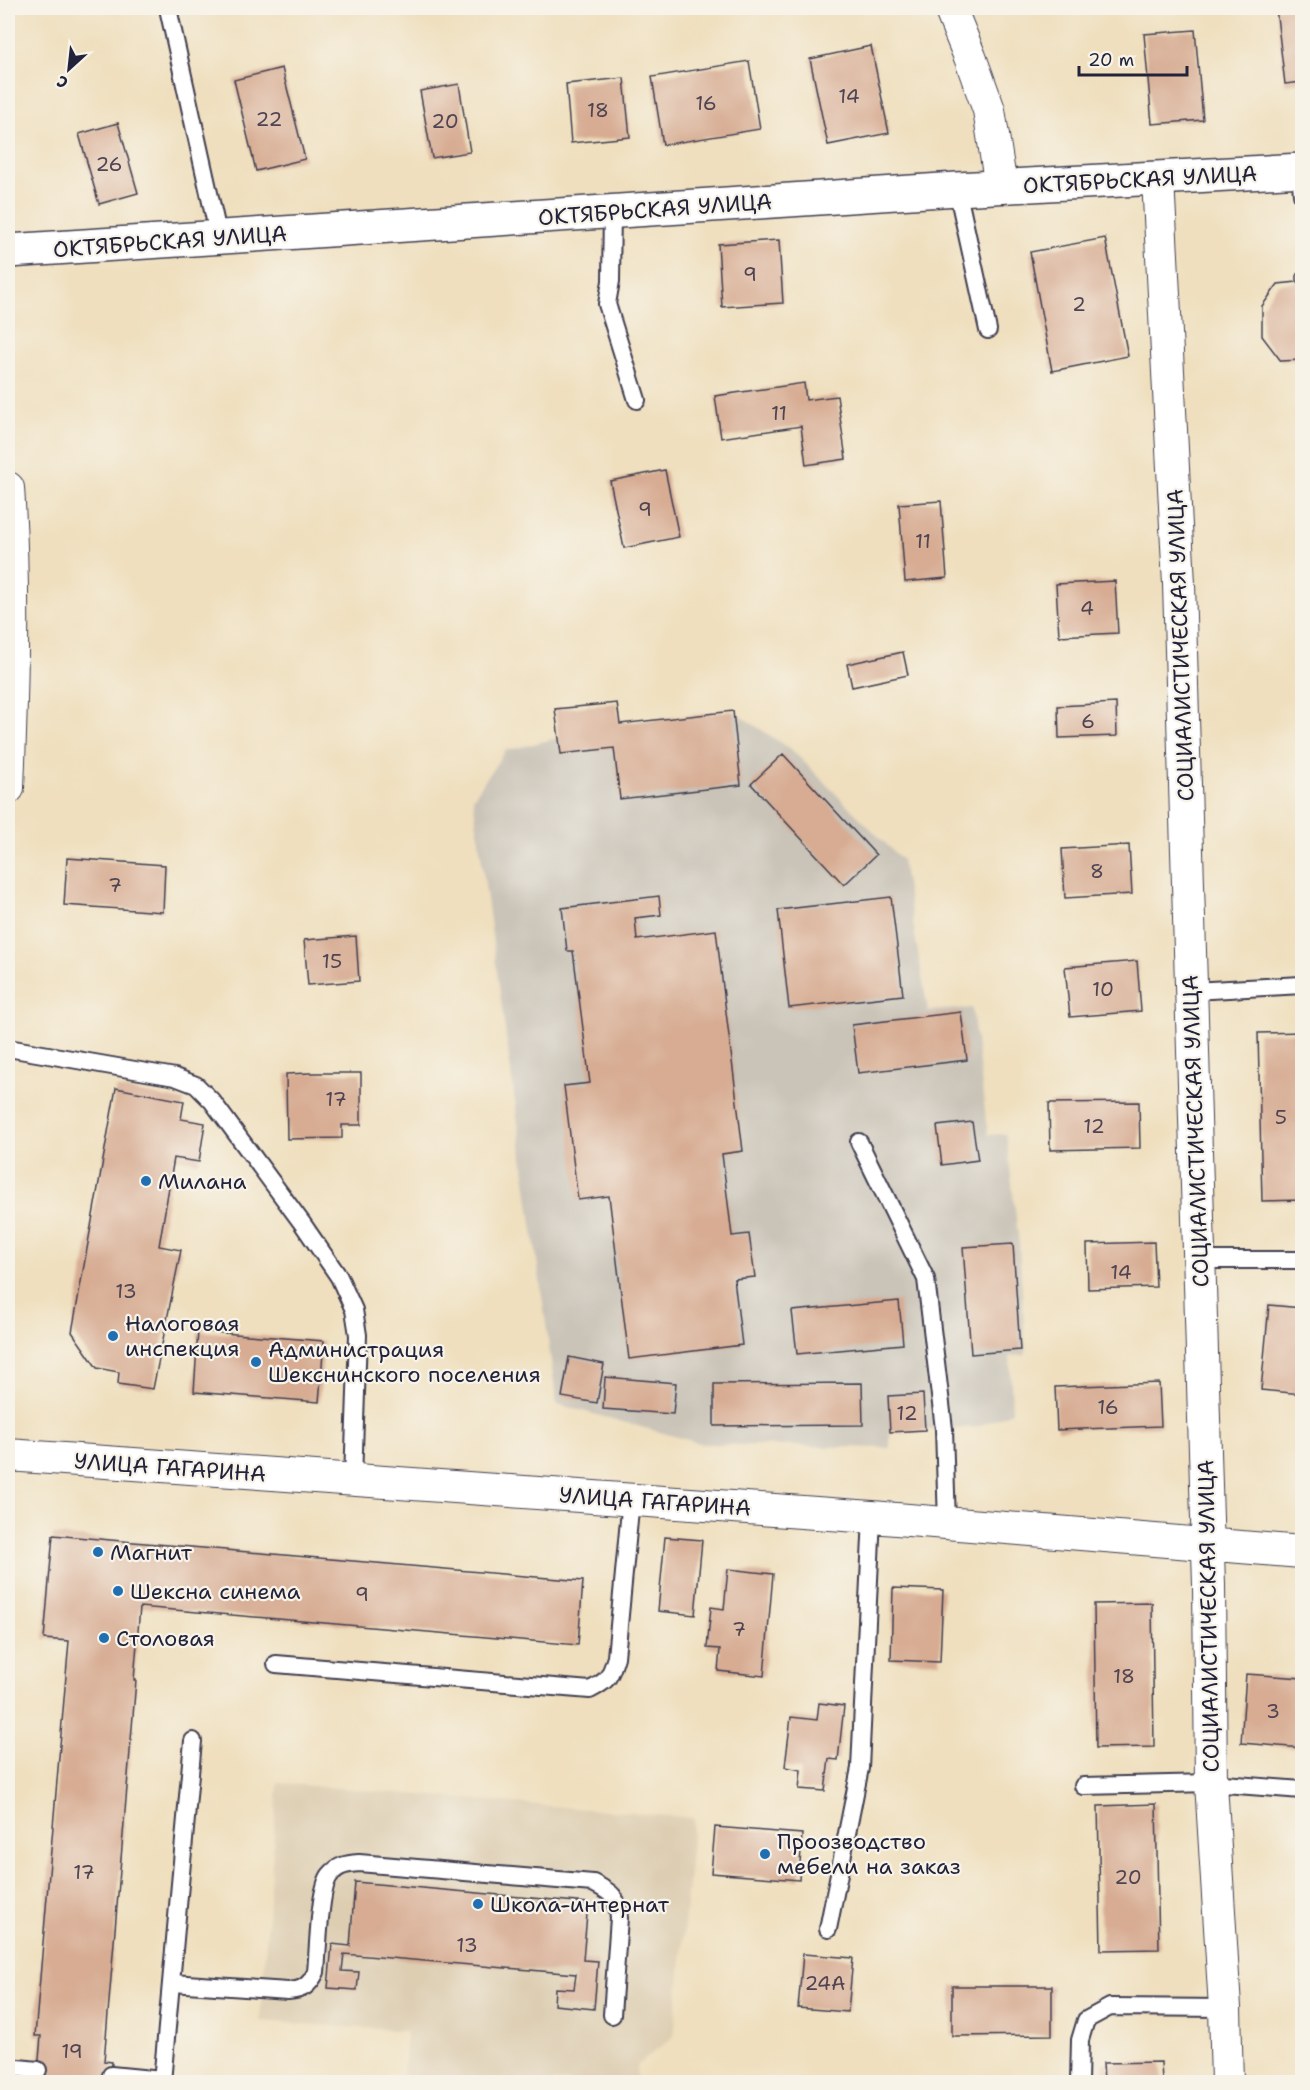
<svg xmlns="http://www.w3.org/2000/svg" width="1310" height="2090" font-family="'Shantell Sans',sans-serif">
<style>
.built{fill:#ddceb2}
.industrial{fill:#c9c3b8}
.building{fill:#d7ac93}
.lines{fill:none;stroke-linecap:round;stroke-linejoin:round}
.service-casing{stroke:#413e4f;stroke-width:20}
.minor-casing{stroke:#413e4f;stroke-width:34}
.tertiary-casing{stroke:#413e4f;stroke-width:36}
.service{stroke:#fff;stroke-width:16}
.minor{stroke:#fff;stroke-width:32}
.tertiary{stroke:#fff;stroke-width:33}
.poi-dot{fill:#1f6fb2;stroke:#f7f3e8;stroke-width:2}
.labels{text-anchor:middle;stroke-width:4.5;stroke-linejoin:round;paint-order:stroke}
.number-label{font-size:20px;fill:#4f4451}
.street-label{font-size:22px;fill:#22223b;stroke:#f7f3e8}
.poi-label{font-size:22px;fill:#22223b;stroke:#f7f3e8;text-anchor:start}
</style>
<rect width="100%" height="100%" fill="#f7f3e8"/>
<filter id="ink" filterUnits="userSpaceOnUse"><feTurbulence type="fractalNoise" baseFrequency=".0167" numOctaves="2"/><feDisplacementMap in="SourceGraphic" scale="12" xChannelSelector="R" yChannelSelector="G"/><feConvolveMatrix kernelMatrix="1 2 1 2 8 2 1 2 1" color-interpolation-filters="sRGB"/></filter>
<filter id="wash" filterUnits="userSpaceOnUse"><feTurbulence type="fractalNoise" baseFrequency=".008" numOctaves="4" result="noise"/><feDisplacementMap in="SourceGraphic" scale="24" xChannelSelector="R" yChannelSelector="G"/><feGaussianBlur stdDeviation="1.35" result="paint"/><feColorMatrix in="noise" values="0 0 0 0 0 0 0 0 0 0 0 0 0 0 0 0 0 1.4 0 .05"/><feComposite in="paint" operator="in"/></filter>
<g filter="url(#wash)">
<rect width="100%" height="100%" fill="#efdfbe"/>
<path class="built" d="M278 1783 694 1818 674 2036 637 2066 636 2082H403L406 2031 260 2021Z"/>
<path class="industrial" d="M617 703 620 723 733 711 793 751 902 860 928 1011 972 1008 988 1135 1006 1134 1019 1243 1026 1355 1010 1356 1012 1412 977 1427 890 1432V1448L703 1444 557 1404 473 798 505 751 558 738 555 709Z"/>
<g id="blocks">
<path class="building" d="M1276 8H1302V82L1285 84Z
M1195 30 1203 120 1152 124 1144 34Z
M871 46 889 133 828 145 810 59Z
M749 61 760 129 663 145 652 77Z
M282 68 305 159 256 171 234 80Z
M624 78 630 137 571 143 566 84Z
M459 84 470 152 432 158 420 91Z
M118 123 138 193 99 204 79 134Z
M1105 238 1128 356 1052 371 1030 252Z
M779 240 783 303 722 307 718 244Z
M1302 273V360L1281 361 1262 336V306L1278 284 1297 282V274Z
M804 383 806 400 837 396 846 459 806 465 801 426 721 438 715 396Z
M665 470 679 537 624 548 610 481Z
M941 501 947 578 905 582 899 504Z
M1115 581 1118 633 1059 636 1056 584Z
M903 652 908 675 852 687 847 664Z
M617 703 620 724 733 711 741 785 620 799 614 748 561 754 555 709Z
M1116 703 1117 736 1059 738 1058 706Z
M783 754 876 855 844 885 751 784Z
M1129 845 1132 894 1065 898 1062 849Z
M67 858 165 865 163 912 64 905Z
M659 896 661 915 635 918 637 940 716 930 743 1151 722 1154 732 1236 749 1234 755 1277 734 1279 742 1345 629 1359 609 1196 578 1200 564 1086 590 1083 573 951H567L562 908Z
M891 897 903 995 789 1008 778 910Z
M356 936 359 981 308 985 304 940Z
M1137 961 1141 1011 1070 1017 1065 967Z
M961 1012 967 1060 858 1073 852 1025Z
M1302 1032V1200L1262 1201 1258 1033Z
M311 1073H361V1125H342V1138L287 1139 286 1074Z
M116 1088 184 1101 181 1119 205 1123 199 1162 174 1158 159 1246 181 1250 153 1389 118 1384 119 1372 97 1368 72 1332Z
M1139 1102 1140 1148 1050 1150 1049 1103Z
M972 1122 978 1160 942 1165 937 1126Z
M1154 1242 1156 1287 1088 1289 1087 1244Z
M1013 1244 1020 1350 971 1354 963 1247Z
M899 1301 903 1344 797 1354 792 1311Z
M1269 1305 1302 1308V1394L1261 1390Z
M198 1331 324 1341 319 1402 194 1392Z
M569 1357 604 1364 597 1403 562 1397Z
M605 1377 676 1383 673 1414 603 1409Z
M862 1383 863 1425 714 1426V1384Z
M1159 1383 1161 1426 1057 1430 1055 1387Z
M923 1394 925 1430 890 1432 888 1396Z
M53 1535 583 1581 578 1645 140 1607 134 1680H136L104 2061 112 2062 111 2082H37L41 2036H35L69 1641 44 1639Z
M665 1537 702 1540 695 1615 658 1611Z
M728 1569 773 1574 764 1676 718 1671 720 1649 707 1648 711 1607 724 1609Z
M893 1588 943 1590 940 1662 891 1660Z
M1152 1603 1154 1747 1096 1748 1094 1604Z
M1246 1674 1302 1678V1748L1241 1743Z
M819 1703 844 1706 838 1760 829 1759 825 1791 799 1789 801 1770 785 1767 791 1717 817 1720Z
M1156 1804 1159 1949 1101 1950 1098 1806Z
M715 1827 802 1834 799 1880 711 1873Z
M355 1882 588 1903 583 1960 598 1961 594 2009 554 2005 555 1988 574 1989 576 1974 344 1954 342 1971 359 1972 357 1990 328 1988 332 1944 350 1946Z
M803 1954 853 1958 848 2012 798 2008Z
M952 1986H1052V2035L952 2036Z
M1161 2062 1162 2082H1104L1103 2063Z"/>
</g>
</g>
<g filter="url(#ink)">
<use href="#blocks" fill-opacity="0" stroke="#413e4f" stroke-width="1.5"/>
<g class="lines">
<g class="service-casing">
<path id="service" d="M169 13 219 238
M1300 170 1302 195
M957 189 988 330
M612 212 611 281 607 304 637 400
M1192 991 1302 985
M8 1048 175 1077 196 1085 212 1101 302 1223 339 1277 354 1310 358 1335 353 1479
M859 1142 926 1279 944 1429 947 1524
M1199 1260H1302
M276 1664 590 1690C609 1680 610 1677 616 1657L631 1499
M1083 1786 1211 1783 1302 1790
M828 1929 860 1768 872 1517
M172 1983 288 1991C303 1990 309 1986 316 1972 318 1953 319 1888 330 1875 338 1865 347 1864 359 1863L593 1883C613 1893 617 1896 619 1918L612 2015
M8 2067 38 2070
M111 2075 162 2080
M162 2082 193 1741
M1079 2082 1080 2040 1086 2020 1110 2007 1225 2008"/>
</g>
<g class="minor-casing">
<path id="minor" d="M950 8 970 57 989 110 1001 187
M1158 179 1179 584 1209 1585 1211 1783 1225 2008 1227 2082
M8 488C15 588 12 688 8 788
M8 1455 872 1517 1302 1552"/>
</g>
<g class="tertiary-casing">
<path id="tertiary" d="M8 251 957 189 1302 170"/>
</g>
<use href="#service" class="service"/>
<use href="#minor" class="minor"/>
<use href="#tertiary" class="tertiary"/>
</g>
</g>
<g class="poi-dot">
<circle cx="146" cy="1181" r="6"/>
<circle cx="113" cy="1336" r="6"/>
<circle cx="256" cy="1362" r="6"/>
<circle cx="98" cy="1552" r="6"/>
<circle cx="118" cy="1591" r="6"/>
<circle cx="104" cy="1638" r="6"/>
<circle cx="765" cy="1854" r="6"/>
<circle cx="478" cy="1904" r="6"/>
</g>
<g class="labels">
<g class="number-label">
<text x="849" y="103">14</text>
<text x="706" y="110">16</text>
<text x="598" y="117">18</text>
<text x="269" y="126">22</text>
<text x="445" y="128">20</text>
<text x="109" y="171">26</text>
<text x="750" y="281">9</text>
<text x="1079" y="311">2</text>
<text x="779" y="420">11</text>
<text x="645" y="516">9</text>
<text x="923" y="548">11</text>
<text x="1087" y="615">4</text>
<text x="1088" y="728">6</text>
<text x="1097" y="878">8</text>
<text x="115" y="892">7</text>
<text x="332" y="968">15</text>
<text x="1103" y="996">10</text>
<text x="336" y="1106">17</text>
<text x="1281" y="1124">5</text>
<text x="1094" y="1133">12</text>
<text x="1121" y="1279">14</text>
<text x="126" y="1298">13</text>
<text x="1108" y="1414">16</text>
<text x="907" y="1420">12</text>
<text x="362" y="1601">9</text>
<text x="739" y="1636">7</text>
<text x="1124" y="1683">18</text>
<text x="1273" y="1718">3</text>
<text x="84" y="1879">17</text>
<text x="1128" y="1884">20</text>
<text x="467" y="1952">13</text>
<text x="825" y="1990">24А</text>
<text x="72" y="2058">19</text>
</g>
<g class="street-label">
<text transform="translate(1140 179) rotate(-3)" y="8">ОКТЯБРЬСКАЯ УЛИЦА</text>
<text transform="translate(655 209) rotate(-4)" y="8">ОКТЯБРЬСКАЯ УЛИЦА</text>
<text transform="translate(170 241) rotate(-4)" y="8">ОКТЯБРЬСКАЯ УЛИЦА</text>
<text transform="translate(1180 645) rotate(-92)" y="8">СОЦИАЛИСТИЧЕСКАЯ УЛИЦА</text>
<text transform="translate(1195 1131) rotate(-92)" y="8">СОЦИАЛИСТИЧЕСКАЯ УЛИЦА</text>
<text transform="translate(170 1467) rotate(4)" y="8">УЛИЦА ГАГАРИНА</text>
<text transform="translate(655 1501) rotate(4)" y="8">УЛИЦА ГАГАРИНА</text>
<text transform="translate(1208 1616) rotate(-91)" y="8">СОЦИАЛИСТИЧЕСКАЯ УЛИЦА</text>
</g>
<g class="poi-label">
<text x="158" y="1189">Милана</text>
<text x="125" y="1331">Налоговая<tspan x="125" dy="25">инспекция</tspan></text>
<text x="268" y="1357">Администрация<tspan x="268" dy="25">Шекснинского поселения</tspan></text>
<text x="110" y="1560">Магнит</text>
<text x="130" y="1599">Шексна синема</text>
<text x="116" y="1646">Столовая</text>
<text x="777" y="1849">Проозводство<tspan x="777" dy="25">мебели на заказ</tspan></text>
<text x="490" y="1912">Школа-интернат</text>
</g>
</g>
<rect width="1310" height="2090" fill="none" stroke="#f7f3e8" stroke-width="30"/>
<g transform="translate(69 69) rotate(207)" stroke="#f7f3e8" stroke-width="4.5" paint-order="stroke">
<path d="M0-4.5L10 22L0 15L-10 22Z" fill="#22223b"/>
<text y="-9" font-size="16" font-weight="bold" text-anchor="middle" fill="#22223b">С</text>
</g>
<path d="M1079 66v9h108v-9" fill="none" stroke="#22223b" stroke-width="3"/>
<text x="1088" y="66" font-size="18" fill="#22223b" stroke="#f7f3e8" stroke-width="4.5" paint-order="stroke">20 m</text>
</svg>
